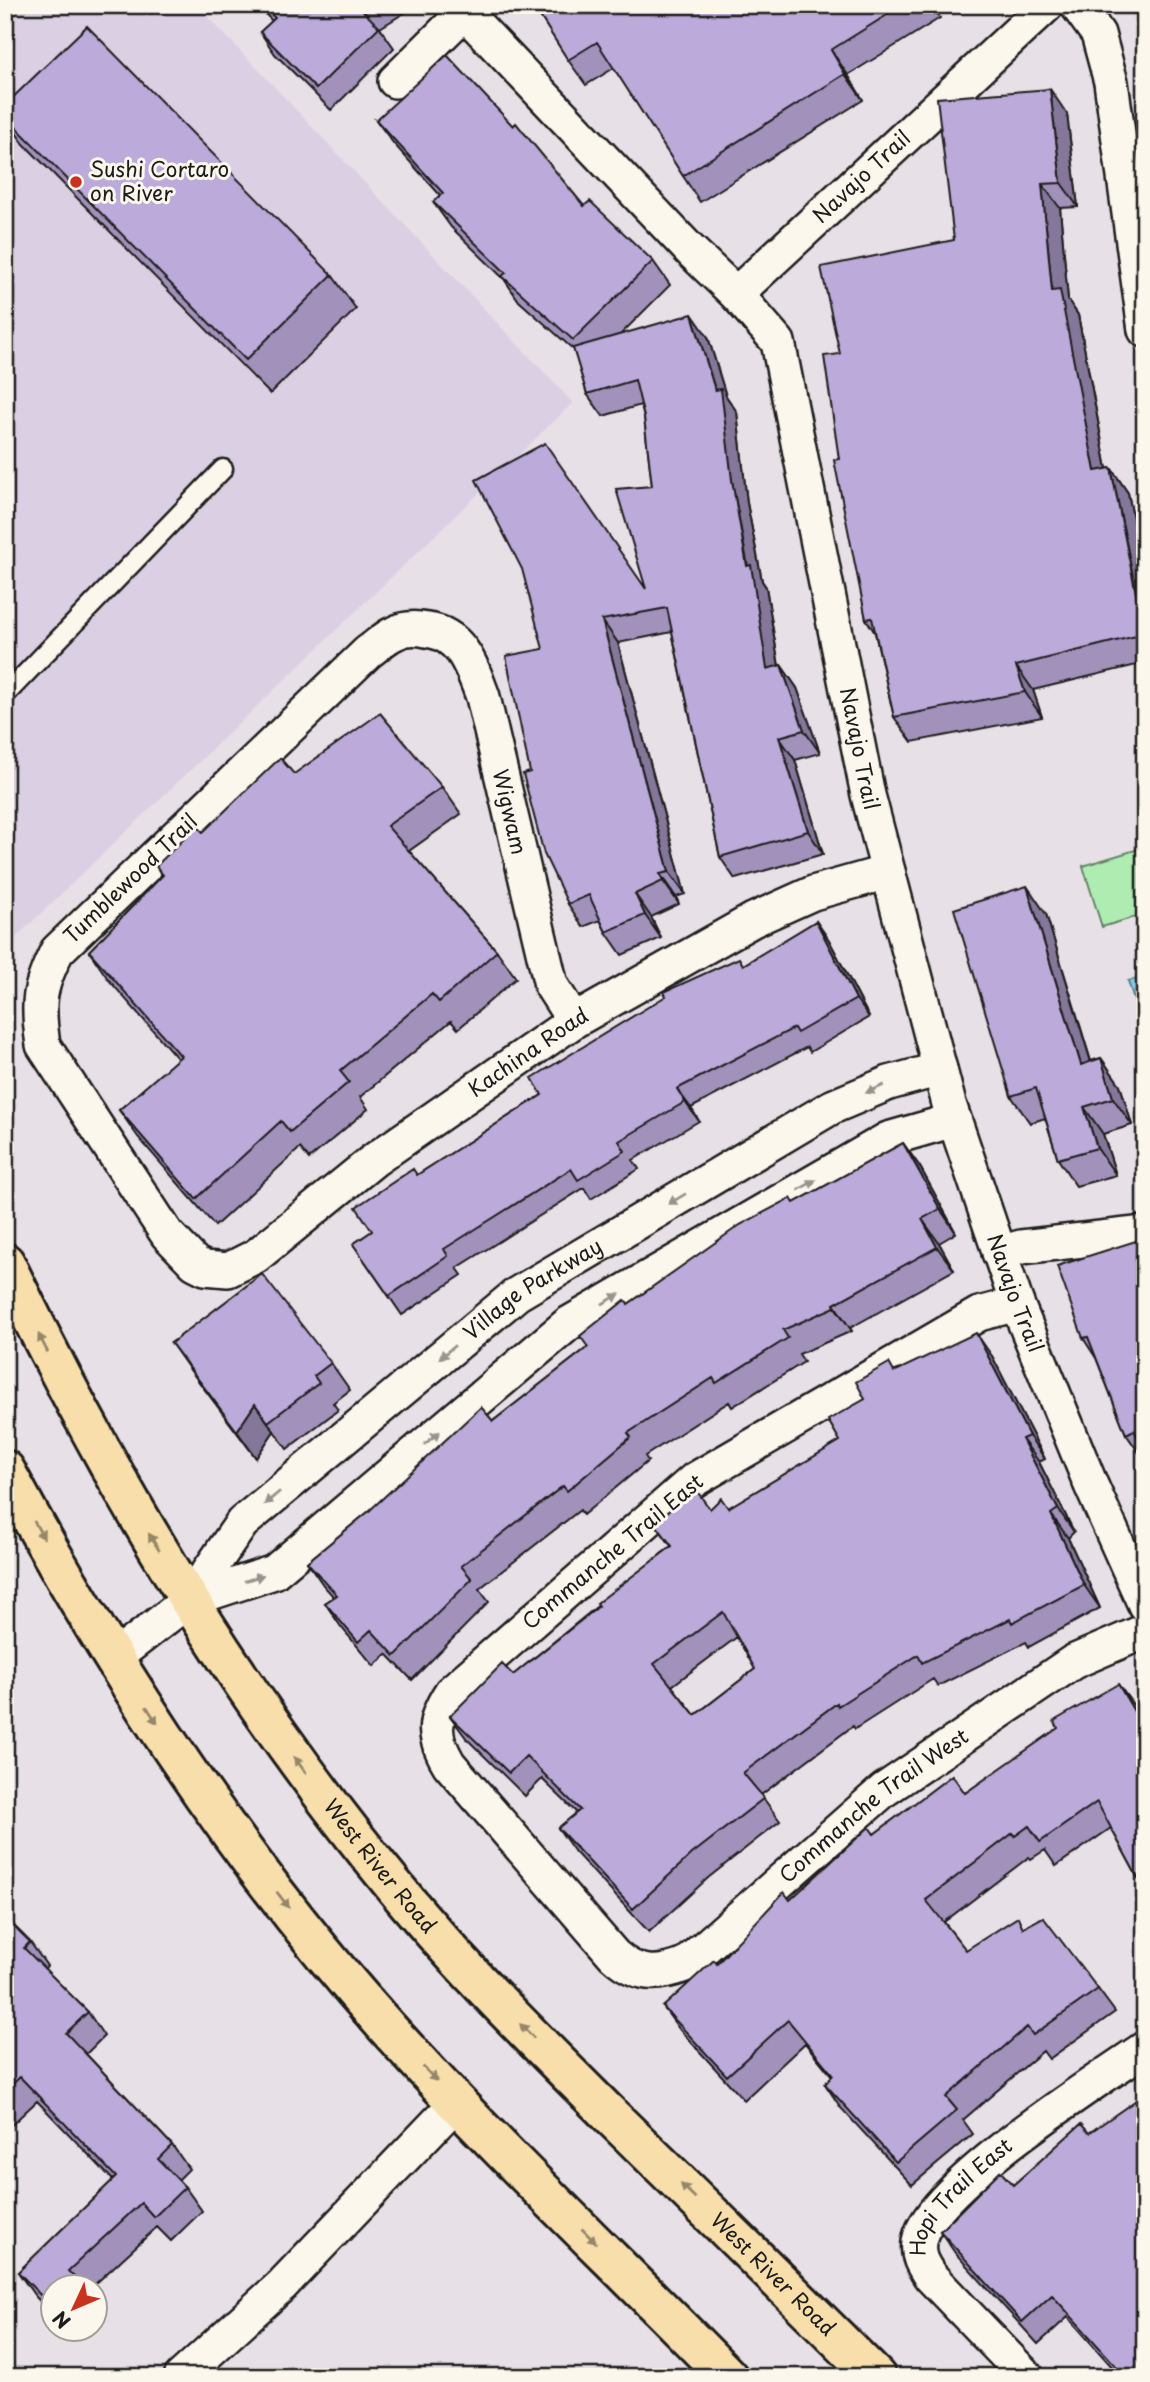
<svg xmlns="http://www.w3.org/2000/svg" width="1150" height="2382" font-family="'Playpen Sans',sans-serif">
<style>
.built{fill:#dbd0e3}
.green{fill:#afecb2;stroke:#668467;stroke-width:2}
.water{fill:#84cce4;stroke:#5a8694;stroke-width:2}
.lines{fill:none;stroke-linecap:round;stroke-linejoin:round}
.service-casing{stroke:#1c1c1c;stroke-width:23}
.minor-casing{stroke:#1c1c1c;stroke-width:38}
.primary-casing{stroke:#1c1c1c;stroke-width:44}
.service{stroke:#fbf7ec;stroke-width:18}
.minor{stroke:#fbf7ec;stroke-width:33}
.primary{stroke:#f8deab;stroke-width:38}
.wall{fill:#a292bb;stroke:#1c1c1c;stroke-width:2;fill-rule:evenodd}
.shaded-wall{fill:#847799;stroke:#1c1c1c;stroke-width:2}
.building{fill:#bcaada;stroke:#1c1c1c;stroke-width:2;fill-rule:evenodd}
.oneway{fill:#97948e}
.oneway2{fill:#95876b}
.poi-dot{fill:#c8321e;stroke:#fbf7ec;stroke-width:2.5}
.labels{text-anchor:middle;stroke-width:6;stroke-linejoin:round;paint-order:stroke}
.poi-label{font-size:21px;fill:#1c1c1c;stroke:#fbf7ec;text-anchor:start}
.street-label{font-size:21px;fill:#1c1c1c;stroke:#fbf7ec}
</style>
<rect width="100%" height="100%" fill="#e8e0e7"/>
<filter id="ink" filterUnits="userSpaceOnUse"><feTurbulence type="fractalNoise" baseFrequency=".0143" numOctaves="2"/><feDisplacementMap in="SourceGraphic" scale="14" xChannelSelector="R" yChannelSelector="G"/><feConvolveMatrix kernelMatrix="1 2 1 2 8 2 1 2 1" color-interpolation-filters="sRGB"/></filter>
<g filter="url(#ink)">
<path class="built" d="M5 5H197L573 403 5 948Z"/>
<path class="green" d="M1145 847V914L1102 927 1083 866Z"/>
<path class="water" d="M1145 977V1034L1128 981Z"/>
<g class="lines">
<g class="service-casing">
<path id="service" d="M5 695 223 469"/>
</g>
<g class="minor-casing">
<g id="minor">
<path id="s1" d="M1047 5 736 294 778 342 868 795 949 1104 1017 1304 1091 1485 1145 1605"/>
<path d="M1077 5 1098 34 1111 82 1145 330"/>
<path d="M465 13 691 251 736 294"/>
<path d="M395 81 472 5"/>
<path id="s2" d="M574 1021 551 985 483 697C472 667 462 634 427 630 417 628 404 628 395 633 385 637 377 646 368 652L57 951C38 989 37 1003 43 1045L167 1234 195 1263 205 1268 228 1270 256 1256 374 1160 574 1021 753 920 813 893 888 872"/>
<path d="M999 1253 1021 1247 1145 1233"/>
<path id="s3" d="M1017 1304 979 1314 694 1480 451 1692C432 1721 432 1735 449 1764L614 1955C637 1976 657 1976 685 1965L884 1790 1073 1662 1145 1631"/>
<path d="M189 1600 274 1572 568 1324 888 1139 954 1120"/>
<path id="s4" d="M114 1658 189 1600 242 1523 517 1294 832 1107 889 1083 940 1069"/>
<path d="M181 2377 282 2285 457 2102"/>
<path id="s5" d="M1027 2377 930 2276C922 2264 917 2256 919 2242 926 2189 1099 2080 1145 2048"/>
</g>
</g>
<g class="primary-casing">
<g id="primary">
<path id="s6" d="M5 1263C112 1487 241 1701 399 1892 466 1973 542 2047 616 2121 703 2206 790 2291 876 2377"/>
<path d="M5 1470C117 1678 251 1882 412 2055 513 2166 623 2269 728 2377"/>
</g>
</g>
<use href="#service" class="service"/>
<use href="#minor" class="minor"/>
<use href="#primary" class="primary"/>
</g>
<path class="wall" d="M257 5H417L380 28 394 48 331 110 275 54 260 32 272 21Z
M533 5H746L748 8 754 5H932L940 18 848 75 863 100 700 202 683 176 614 68 586 85 568 60Z
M5 105 332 275 356 309 270 394 24 144 5 118Z
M1067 114 1078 207 1060 208 1068 300 1078 315 1107 469 1111 468 1128 493 1145 577V663L1033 690 1042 717 912 742 894 717 875 633 866 619 839 459 840 354 954 240Z
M376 120 584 206 653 261 670 285 620 335 708 337 726 396 737 412 747 503 762 581 766 587 779 666 781 665 797 688 820 753 795 760 823 854 735 879 720 857 672 632 618 643 685 894 676 897 679 904 651 917 661 938 622 955 606 932 600 920 583 927 568 904 530 772 543 649 646 589 652 486 644 417 641 405 603 416 587 394 574 350 519 301 504 279 451 227 433 202 440 195 394 144Z
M294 774 442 787 461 814 409 851 497 951 516 978 458 1029 451 1021 360 1097 368 1109 309 1159 300 1148 215 1226 138 1137 119 1110 178 1059 108 979 89 951 162 876 156 866 203 832Z
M1046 914 1091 1061 1101 1058 1120 1085 1132 1125 1103 1134 1116 1175 1076 1186 1058 1159 1045 1118 1030 1123 1011 1096Z
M816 921 829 940 869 1017 810 1052 807 1047 691 1108 699 1121 633 1160 639 1169 591 1199 584 1188 457 1268 462 1275 402 1315 353 1244 372 1231 417 1175 744 965Z
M903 1143 920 1167 956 1233 939 1243 954 1270 850 1328 852 1331 799 1354 804 1362 732 1407 729 1402 645 1456 648 1461 583 1515 580 1510 479 1589 489 1602 412 1680 387 1654 374 1666 341 1627 325 1603 334 1597 324 1586 307 1562 368 1512 493 1421 588 1347 628 1304 794 1203Z
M1145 1238V1456L1142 1457 1126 1434 1096 1358 1083 1338Z
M171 1343 331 1363 350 1390 333 1403 338 1410 287 1449 274 1431 256 1458 190 1370Z
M992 1356 1045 1459 1039 1462 1074 1532 1068 1538 1100 1608 1029 1647 1026 1642 938 1686 933 1679 855 1729 853 1726 761 1795 780 1821 708 1878 649 1932 575 1852 558 1828 577 1813 542 1779 525 1796 467 1739 450 1716 513 1675 671 1546 654 1522 710 1509 728 1508 840 1441 865 1399 895 1371ZM737 1637 755 1669 695 1715 672 1686Z
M1135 1707 1145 1725V1891L1111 1828 1056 1866 1045 1850 1031 1859 1029 1857 944 1922 966 1950 1025 1927 1098 1989 1115 2012 1049 2059 1043 2051 963 2120 973 2134 912 2185 841 2108 825 2084 832 2076 805 2043 744 2100 680 2030 663 2007 717 1964 790 1900 874 1834 965 1793Z
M5 1917 30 1942 47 1966 44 1969 88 2012 104 2036 86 2054 172 2145 189 2169 178 2180 185 2187 202 2211 171 2241 157 2227 92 2287H52V2314L35 2296 18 2272 113 2180 37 2101 5 2131Z
M1000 2171 1145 2377H1121L1068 2317 1038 2344 955 2253 940 2231Z"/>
<path class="shaded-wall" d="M831 50 848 75 863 100 845 74Z
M1050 89 1067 114 1078 207 1061 183Z
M1042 184 1060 208 1068 300 1078 315 1112 496 1095 471 1052 291Z
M692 314 708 337 726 396 737 412 747 503 762 581 766 587 783 692 767 669 715 390Z
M1111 468 1128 493 1145 577V635Z
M602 620 618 643 685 894 669 872Z
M781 665 797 688 820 753 804 730Z
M1016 666 1033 690 1042 717 1025 692Z
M779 737 795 760 823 854 808 831Z
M660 874 676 897 679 904 663 881Z
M1027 886 1046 914 1100 1092 1081 1065Z
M635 894 651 917 661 938 645 915Z
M816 921 829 940 869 1017 856 999Z
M1101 1058 1120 1085 1132 1125 1113 1098Z
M677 1089 691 1108 699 1121 685 1102Z
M1084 1107 1103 1134 1116 1175 1097 1148Z
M903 1143 920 1167 956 1233 940 1209Z
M922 1219 939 1243 954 1270 937 1247Z
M834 1304 852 1331 835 1307Z
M976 1333 992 1356 1045 1459 1029 1436Z
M255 1404 274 1431 256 1458 237 1431Z
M1022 1439 1039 1462 1074 1532 1058 1509Z
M1051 1514 1068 1538 1100 1608 1084 1585Z
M1118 1684 1135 1707 1145 1725V1730Z"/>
<path class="building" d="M262 5H367L361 9 379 27 316 89 260 32 275 18Z
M533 5H745L747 9 754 5H903L831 50 845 74 683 176 597 42 568 60Z
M1135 5H1145V66H1141Z
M87 26 332 275 246 360 5 116V105Z
M447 55 513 126 516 123 584 206 590 201 653 261 573 340 502 276 506 273 433 202 443 193 376 120Z
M1050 89 1061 183 1042 184 1052 291 1060 290 1095 471 1111 468 1144 634 1016 666 1025 692 894 717 872 618 866 619 834 460 839 459 824 356 840 354 821 267 954 240 937 98Z
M692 314 715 390 721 389 732 480 747 566 751 565 767 669 781 665 804 730 779 737 808 831 720 857 667 608 602 620 669 872 660 874 663 881 635 894 645 915 606 932 589 895 568 904 544 854 523 774 530 772 506 656 543 649 522 569 476 480 545 443 646 589 616 489 652 486 644 417 635 380 587 394 573 348Z
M380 713 442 787 387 826 497 951 439 1002 432 994 340 1071 349 1082 290 1132 281 1121 196 1199 119 1110 181 1056 89 951 163 875 156 866 197 826 203 832 280 758 294 774Z
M1027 886 1081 1065 1101 1058 1113 1098 1084 1107 1097 1148 1058 1159 1036 1088 1011 1096 954 909Z
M816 921 856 999 797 1033 794 1028 677 1089 685 1102 619 1141 625 1151 578 1180 571 1169 444 1249 448 1256 389 1296 353 1244 372 1231 356 1207 413 1169 417 1175 542 1095 532 1078 666 996 664 992 739 958 743 965Z
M903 1143 940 1209 922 1219 937 1247 834 1304 835 1307 783 1330 788 1338 716 1383 713 1378 628 1433 631 1437 567 1491 563 1486 461 1566 472 1579 395 1656 371 1630 358 1642 325 1603 337 1595 307 1562 368 1512 481 1407 493 1421 588 1347 580 1336 625 1300 628 1304 740 1225 791 1198 794 1203Z
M1145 1238V1451L1134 1430 1126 1434 1088 1337 1083 1338 1057 1266Z
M262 1274 331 1363 314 1376 319 1383 268 1422 255 1404 237 1431 171 1343Z
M976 1333 1029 1436 1022 1439 1058 1509 1051 1514 1084 1585 1012 1623 1010 1619 922 1663 918 1655 838 1706 837 1703 743 1773 764 1798 692 1854 633 1909 558 1828 580 1810 526 1756 509 1773 450 1716 502 1664 513 1675 599 1606 597 1603 672 1546 654 1522 696 1490 710 1509 721 1498 728 1508 840 1441 828 1420 865 1399 856 1382 889 1363 894 1372ZM723 1612 755 1669 695 1715 654 1664Z
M1118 1684 1145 1730V1746L1139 1750 1145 1760V1891L1097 1802 1040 1842 1029 1826 1015 1836 1013 1833 926 1900 966 1950 1018 1917 1023 1928 1043 1917 1098 1989 1033 2035 1027 2027 946 2097 957 2110 896 2162 825 2084 833 2075 788 2020 727 2076 663 2007 714 1960 717 1964 784 1892 790 1900 869 1827 874 1834 952 1775 965 1793 1058 1728 1054 1721Z
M5 1917 30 1942 24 1948 88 2012 66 2033 172 2145 158 2159 185 2187 154 2217 141 2203 68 2271 80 2283 75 2287H52V2307L18 2272 116 2177 20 2077 5 2091Z
M1145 2094V2377H1126L1052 2295 1022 2322 940 2231 1000 2171 1013 2185 1081 2124 1089 2133Z"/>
<defs><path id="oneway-solid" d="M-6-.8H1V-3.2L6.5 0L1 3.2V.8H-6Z" transform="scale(1.75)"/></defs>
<g class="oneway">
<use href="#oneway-solid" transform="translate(875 1089) rotate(157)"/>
<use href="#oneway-solid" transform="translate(807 1185) rotate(-30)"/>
<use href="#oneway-solid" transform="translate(677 1199) rotate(149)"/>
<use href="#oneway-solid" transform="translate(611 1299) rotate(-30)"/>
<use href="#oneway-solid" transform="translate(447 1352) rotate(140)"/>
<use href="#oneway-solid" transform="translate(432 1438) rotate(-40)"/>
<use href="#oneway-solid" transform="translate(272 1498) rotate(140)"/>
<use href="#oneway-solid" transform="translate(254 1578) rotate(-18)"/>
</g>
<g class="oneway2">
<use href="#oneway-solid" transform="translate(43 1343) rotate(-117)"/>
<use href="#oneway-solid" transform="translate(39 1530) rotate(60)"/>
<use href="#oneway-solid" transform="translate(154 1542) rotate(-122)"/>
<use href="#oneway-solid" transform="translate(152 1715) rotate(57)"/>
<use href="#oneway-solid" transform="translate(300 1765) rotate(-126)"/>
<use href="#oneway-solid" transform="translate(283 1900) rotate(52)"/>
<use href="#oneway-solid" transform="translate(527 2031) rotate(-135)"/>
<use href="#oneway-solid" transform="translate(430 2074) rotate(46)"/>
<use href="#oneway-solid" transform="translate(688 2191) rotate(-136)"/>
<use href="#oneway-solid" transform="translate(589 2236) rotate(45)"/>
</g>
</g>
<circle class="poi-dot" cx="76" cy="182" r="7"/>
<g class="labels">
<g class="poi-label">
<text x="90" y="177">Sushi Cortaro<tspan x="90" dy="24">on River</tspan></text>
</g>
<g class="street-label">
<text transform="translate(862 177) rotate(-43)" y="7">Navajo Trail</text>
<text dy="7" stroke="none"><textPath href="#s1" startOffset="903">Navajo Trail</textPath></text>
<text transform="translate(509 812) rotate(77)" y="7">Wigwam</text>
<text transform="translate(131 879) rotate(-44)" y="7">Tumblewood Trail</text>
<text dy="7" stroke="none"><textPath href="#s2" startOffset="1698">Kachina Road</textPath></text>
<text dy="7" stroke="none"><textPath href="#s4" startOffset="562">Village Parkway</textPath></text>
<text dy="7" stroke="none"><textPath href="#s1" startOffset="1470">Navajo Trail</textPath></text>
<text transform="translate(613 1552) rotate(-40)" y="7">Commanche Trail East</text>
<text dy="7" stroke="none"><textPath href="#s3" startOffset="1346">Commanche Trail West</textPath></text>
<text dy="7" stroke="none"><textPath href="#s6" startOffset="712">West River Road</textPath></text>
<text dy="7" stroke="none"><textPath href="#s5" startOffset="238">Hopi Trail East</textPath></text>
<text dy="7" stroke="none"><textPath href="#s6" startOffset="1279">West River Road</textPath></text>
</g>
</g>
<rect width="1150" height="2382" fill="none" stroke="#fbf7ec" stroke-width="28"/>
<rect x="14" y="14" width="1122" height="2354" fill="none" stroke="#1c1c1c" stroke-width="2.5" filter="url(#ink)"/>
<g transform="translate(74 2308) rotate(226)"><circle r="33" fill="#fbf7ec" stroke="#a29f99" stroke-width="2"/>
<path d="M0-5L12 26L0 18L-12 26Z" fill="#c8321e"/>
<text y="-10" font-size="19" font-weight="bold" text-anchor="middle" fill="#1c1c1c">N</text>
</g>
</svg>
